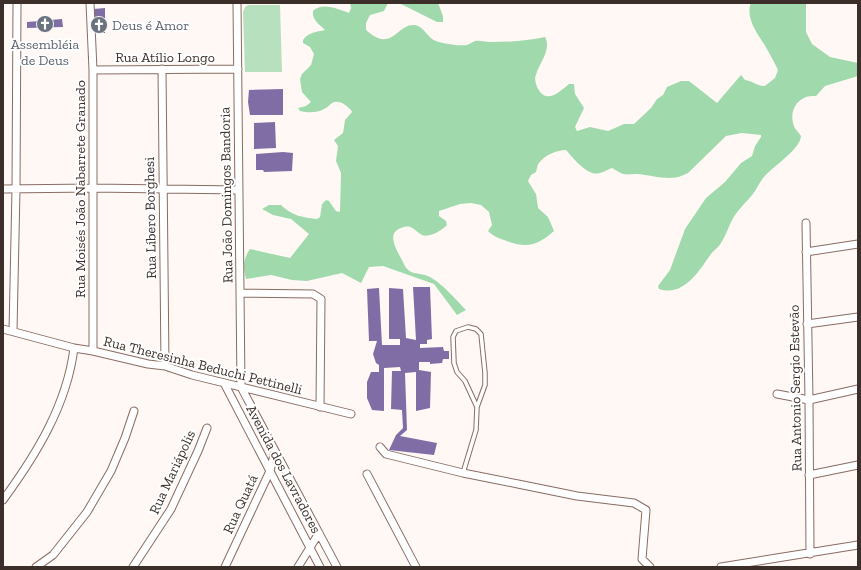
<svg xmlns="http://www.w3.org/2000/svg" width="861" height="570" font-family="'Zilla Slab',serif">
<style>
.green{fill:#b7e0bf}
.forest{fill:#a0daac}
.building{fill:#816da5}
.lines{fill:none;stroke-linecap:round;stroke-linejoin:round}
.lane-casing{stroke:#896c62;stroke-width:5.5}
.street-casing{stroke:#896c62;stroke-width:9}
.lane{stroke:#fff;stroke-width:3.5}
.street{stroke:#fff;stroke-width:7}
.labels{text-anchor:middle;stroke-width:4;stroke-linejoin:round;paint-order:stroke}
.worship-label{font-size:14px;fill:#5b616d;stroke:#fff;text-anchor:start}
.street-label{font-size:14px;fill:#3c2f2a;stroke:#fff}
</style>
<rect width="100%" height="100%" fill="#fff8f5"/>
<path class="green" d="M248 5H280L282 72H245L243 12 245 7Z"/>
<path class="forest" d="M350 3H388L384 11 370 15 366 23V30C392 54 397 23 415 25 424 26 428 39 436 41 445 44 458 46 467 45 470 44 472 42 475 41 480 40 486 42 490 42 509 42 527 41 545 37 552 50 539 63 536 75 534 79 536 83 537 87 546 105 558 93 569 84H574L575 94 584 108 575 127 577 131 590 127 608 131 624 124H634L651 108 657 99 663 95 667 87 681 81H689L717 103 741 75 745 80C753 81 757 86 765 86L775 78 778 70C774 61 769 53 764 44 757 33 745 17 751 3H806V32L812 44 830 57 858 63V76L825 86 816 96C812 96 807 96 804 98 793 103 790 116 794 126 795 129 799 133 801 136 800 151 769 168 761 181 758 185 756 190 753 194 747 201 740 208 735 215 729 224 727 234 721 243 719 247 714 250 711 254 699 271 684 297 659 289L658 286 670 270 685 229 706 198 725 182 741 163 752 156 755 146 761 137V135L742 133 726 136 688 173C671 183 655 175 636 174 632 174 627 175 623 174 620 173 616 170 612 168 609 169 604 172 600 173 588 177 574 159 566 150 557 150 545 155 539 163 537 165 537 169 536 172L531 175 528 181 536 194 538 208 548 217 554 231C537 246 526 249 504 240 498 238 493 236 488 231L492 225 489 212 481 205 471 203 460 204 439 211V216L446 221 447 225C442 230 430 238 422 235 418 233 414 228 410 227 407 226 403 227 401 228 385 233 398 252 403 262 409 277 418 271 430 277 444 285 455 299 466 310L457 315 434 284 383 266 369 267 361 283 342 273 307 281 292 280 271 275 246 279C243 267 243 259 250 249L290 258 309 234 291 219 273 215 262 209 269 205H281C293 216 301 217 317 219L320 217 322 204 326 200 329 201 336 211 339 212 340 211 341 173 336 161 338 146 334 140 343 133 345 120 352 112 351 110C346 105 339 99 332 103 329 105 327 108 324 109 318 113 307 113 300 111L298 108 306 106 311 102 302 92 300 79 302 74 311 65 314 54 310 47 303 43V40C309 32 316 32 325 30 319 24 312 20 313 11 323 2 337 9 349 13L351 8Z
M399 3H438L443 16V22H437Z"/>
<path class="building" d="M105 8V33H96V29L94 30V9Z
M62 19 63 27 27 28V22Z
M283 89V115H250L248 102 249 90Z
M275 122 276 148 254 149V123Z
M283 152 293 153 292 171 264 172 263 170H256V154Z
M413 287H430L432 339 427 340V344H420V348L443 347 444 351H449V359H443L442 363 430 364V362H419V370L431 372 430 408 416 411V372L405 373 407 430 400 436 437 443 434 455 389 450 396 435 403 428 402 410 391 409 392 371H401L400 367 384 368V411L372 410 367 398V382L371 372H379V365L376 363 373 354 377 341H369L367 289 379 288 382 345H400V339H389V288L403 289 406 338 416 340Z"/>
<g class="lines">
<g class="lane-casing">
<path id="lane" d="M463 473 476 430 477 407 485 385V373L481 334 476 329 468 327 456 331 453 337 454 363 457 372 465 381 477 407"/>
</g>
<g class="street-casing">
<path id="street" d="M90 3 93 70V351
M237 3 241 387 337 567
M162 69 165 366
M93 70 238 69
M3 189 93 188 239 190
M806 223 809 400 810 554
M806 252 858 244
M240 293 313 294 321 299 320 407
M807 324 858 317
M3 329 74 348 93 351 148 364 165 366 192 375 351 414
M13 331 16 189 17 3
M224 383 320 567
M777 394 809 400 858 389
M380 447 386 454 463 473 518 484 577 496 634 503 646 510 642 559 650 567
M367 474 416 567
M809 475 858 465
M3 500C36 455 67 405 74 348
M36 567 53 555 87 512 111 471 125 438 134 411
M133 567 171 509 198 451 207 428
M225 567 270 471 275 451
M298 567 319 533
M721 567 858 545"/>
</g>
<use href="#lane" class="lane"/>
<use href="#street" class="street"/>
</g>
<defs>
<g id="church-disc" transform="scale(0.9)"><circle r="9.5" fill="#6b7280" stroke="#fff"/><path d="M-1.2-6h2.4v3.5h3.3v2.4h-3.3V6h-2.4V-.1h-3.3v-2.4h3.3Z" fill="#fff"/></g>
</defs>
<g fill-rule="evenodd">
<use href="#church-disc" x="45" y="24"/>
<use href="#church-disc" x="99" y="25"/>
</g>
<g class="labels">
<g class="worship-label">
<text x="112" y="30">Deus é Amor</text>
<text x="45" y="49" text-anchor="middle">Assembléia<tspan x="45" dy="16">de Deus</tspan></text>
</g>
<g class="street-label">
<text x="165" y="62">Rua Atílio Longo</text>
<text transform="translate(80 189) rotate(-90)" y="5">Rua Moisés João Nabarrete Granado</text>
<text transform="translate(226 195) rotate(-91)" y="5">Rua João Domingos Bandoria</text>
<text transform="translate(150 218) rotate(-91)" y="5">Rua Líbero Borghesi</text>
<text transform="translate(203 365) rotate(14)" y="5">Rua Theresinha Beduchi Pettinelli</text>
<text transform="translate(795 388) rotate(-91)" y="5">Rua Antonio Sergio Estevão</text>
<text transform="translate(284 469) rotate(62)" y="5">Avenida dos Lavradores</text>
<text transform="translate(172 472) rotate(-65)" y="5">Rua Mariápolis</text>
<text transform="translate(240 504) rotate(-65)" y="5">Rua Quatá</text>
</g>
</g>
<rect width="861" height="570" fill="none" stroke="#3c2f2a" stroke-width="8"/>
</svg>
